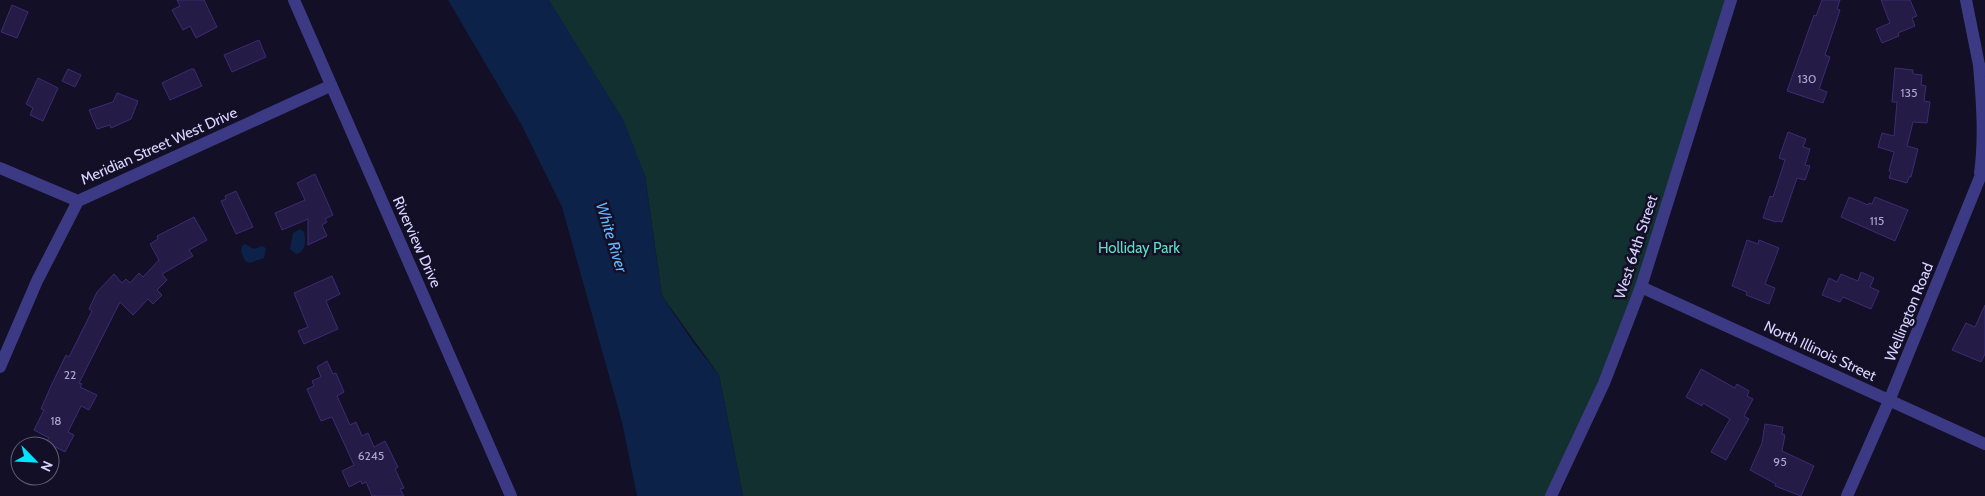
<svg xmlns="http://www.w3.org/2000/svg" width="1985" height="496" font-family="Cabin,sans-serif">
<style>
.green{fill:#12302f}
.water{fill:#0c2248}
.building{fill:#241b47;stroke:#3b2d73}
.lines{fill:none;stroke-linecap:round;stroke-linejoin:round}
.minor{stroke:#3d3a85;stroke-width:12}
.labels{text-anchor:middle;stroke-width:5;stroke-linejoin:round;paint-order:stroke}
.number-label{font-size:12px;fill:#aca6d1}
.street-label{font-size:15px;fill:#d9d4ff;stroke:#130f26}
.park-label{font-size:15px;fill:#5fe0c0;stroke:#130f26}
.water-label{font-size:16px;font-style:italic;fill:#62b6ff;stroke:#130f26}
</style>
<rect width="100%" height="100%" fill="#130f26"/>
<path class="green" d="M547 0H1731L1641 287 1550 496H743L719 375 662 296 645 176Z"/>
<path class="water" d="M448 0H549L624 121 645 176 662 296 693 342 719 375 743 496H637L622 422 562 207 521 124Z
M300 229 304 232C306 240 306 252 296 254L290 249 293 233Z
M245 244 254 249 262 246 266 248 264 258 250 263 245 261 241 252 242 246Z"/>
<path class="building" d="M177 0H204L217 27 196 38 190 26 183 30 172 10 180 6Z
M1822 0H1840L1837 9 1840 10 1825 55 1830 57 1819 89 1827 92 1823 103 1787 91 1814 15 1816 16Z
M1881 0H1910L1917 16 1912 18 1915 26 1898 33 1899 36 1882 43 1876 29 1890 23Z
M12 5 28 12 17 38 1 32Z
M259 40 266 57 232 72 224 55Z
M1895 68 1913 70V74L1922 75 1921 85 1926 86 1924 101 1930 102 1927 123 1913 122 1907 146 1918 149 1911 177H1909L1907 183 1889 178 1891 172 1889 171 1894 152 1878 147 1882 133 1894 136 1897 102H1892Z
M68 69 81 75 75 87 62 81Z
M191 69H194L202 86 170 100 162 83Z
M38 78 58 88 43 121 30 115 33 108 26 104Z
M117 93 138 101 131 119 111 128 110 125 97 129 89 110 113 102Z
M1788 132 1806 139 1803 147 1810 149 1805 165 1810 166 1805 180 1797 178 1782 222 1777 221 1776 222 1763 218 1770 196 1773 197 1785 160 1779 158Z
M315 174 333 215 325 219 327 222 322 225 327 236 308 245V219L282 230 275 213 305 200 297 183Z
M236 191 253 227 236 234 221 201 226 199 225 196Z
M1849 197 1868 205 1869 203 1872 204 1875 197 1908 210 1895 241 1841 217Z
M194 217 207 240 189 250 193 256 162 274 167 280 157 290 162 295 153 304 148 299 133 315 120 302 79 383 82 384 80 387 97 395 89 410 81 406 68 432 74 435 65 452 46 442 49 438 34 430 44 410 41 409 51 386 66 355 69 357 92 311 89 309 97 292 114 274 122 283 126 279 130 283 139 273 143 277 159 260 150 244 158 239 157 236Z
M1747 240 1758 244 1759 240 1779 248 1765 284 1775 288 1769 304 1746 295 1747 292 1732 286Z
M1861 272 1874 278 1870 287 1879 291 1871 309 1843 297 1840 302 1822 295 1829 278 1837 282 1841 274 1858 281Z
M332 276 340 294 326 301 338 329 304 344 298 331 308 327 294 293Z
M1985 305V354L1981 362 1952 350 1966 323 1975 327Z
M327 361 333 374 336 373 344 392 337 396 350 425 356 422 362 436 368 433 374 447 385 441 398 467 395 469 404 488 400 489 404 496H372L366 482 362 484 361 481 349 487 342 471 354 465 332 417 321 421 307 389 314 386 312 381 321 377 317 367Z
M1701 369 1735 388 1737 384 1749 391 1747 396 1753 399 1744 416 1749 419 1726 460 1711 452 1730 419 1703 403 1702 406 1686 397Z
M1765 424 1783 427 1782 434 1785 435 1782 451 1814 466 1801 496 1775 486 1776 484 1750 470 1762 443Z"/>
<g class="lines">
<path class="minor" d="M294 0 511 496
M1966 0 1979 65 1983 71
M1979 65C1982 100 1985 138 1980 173
M0 168 78 201 330 86
M1641 287 1985 444
M0 367 37 281 78 201
M1551 496 1604 383 1641 287 1731 0
M1847 496 1889 401 1985 165"/>
</g>
<g class="labels">
<g class="number-label">
<text x="1807" y="83">130</text>
<text x="1909" y="97">135</text>
<text x="1877" y="225">115</text>
<text x="70" y="379">22</text>
<text x="56" y="425">18</text>
<text x="371" y="460">6245</text>
<text x="1780" y="466">95</text>
</g>
<g class="street-label">
<text transform="translate(159 146) rotate(-24)" y="5">Meridian Street West Drive</text>
<text transform="translate(417 242) rotate(66)" y="5">Riverview Drive</text>
<text transform="translate(1636 247) rotate(-72)" y="5">West 64th Street</text>
<text transform="translate(1909 312) rotate(-68)" y="5">Wellington Road</text>
<text transform="translate(1820 351) rotate(25)" y="5">North Illinois Street</text>
</g>
<g class="park-label">
<text x="1139" y="253">Holliday Park</text>
</g>
<g class="water-label">
<text transform="translate(612 237) rotate(73)" y="6">White River</text>
</g>
</g>
<g transform="translate(35 461) rotate(114)"><circle r="24" fill="#130f26" stroke="#625e7d"/>
<path d="M0-4L9 19L0 12L-9 19Z" fill="#00e5ff"/>
<text y="-8" font-size="14" font-weight="bold" text-anchor="middle" fill="#d9d4ff">N</text>
</g>
</svg>
